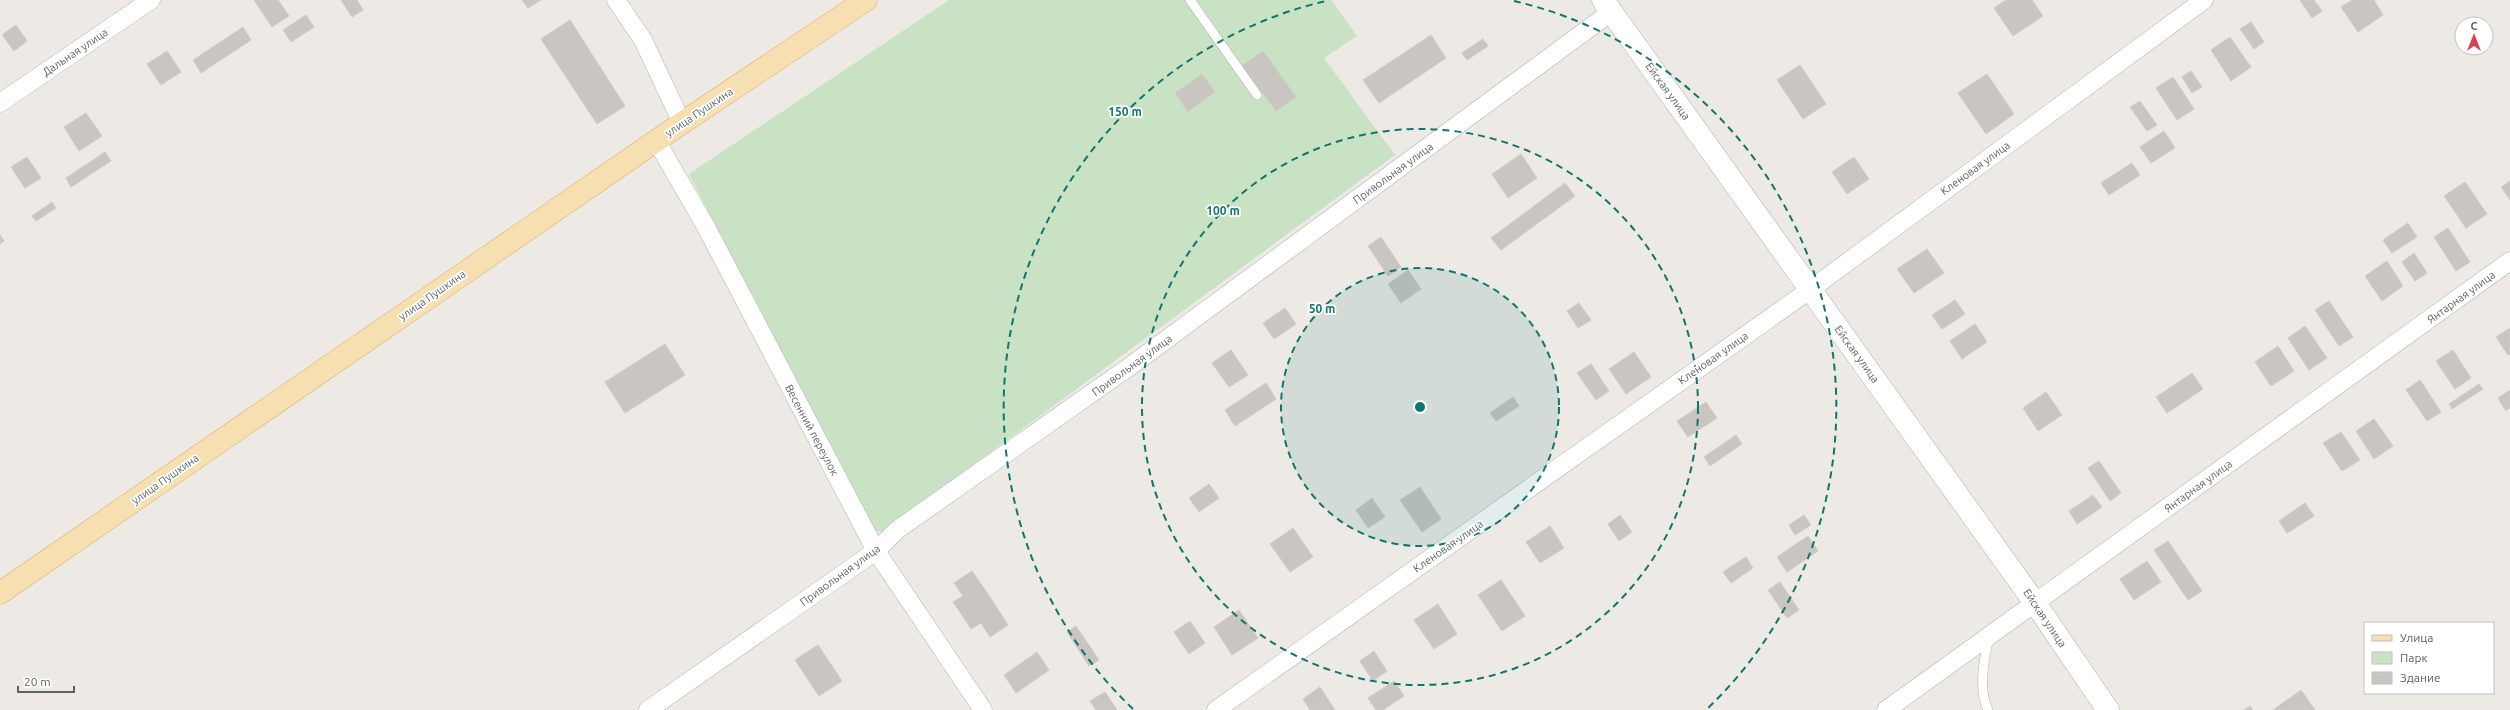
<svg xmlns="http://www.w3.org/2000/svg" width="2510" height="710" font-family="Ubuntu,sans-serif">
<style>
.green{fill:#c9e2c4}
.building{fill:#c9c5c1;stroke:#d1cbc4}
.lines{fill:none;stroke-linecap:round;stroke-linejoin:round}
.service-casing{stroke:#b0b3b5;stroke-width:10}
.minor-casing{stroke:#b0b3b5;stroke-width:19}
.tertiary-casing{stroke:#b0b3b5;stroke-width:23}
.primary-casing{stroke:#e1ab69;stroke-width:23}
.service{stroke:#fff;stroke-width:9}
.minor{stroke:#fff;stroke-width:18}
.tertiary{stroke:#fff;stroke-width:22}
.primary{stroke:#f6dfb1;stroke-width:22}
.ring{fill:none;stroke:#0f766e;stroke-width:2;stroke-dasharray:7 5}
.labels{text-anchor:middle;stroke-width:3.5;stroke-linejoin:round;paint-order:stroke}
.street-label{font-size:11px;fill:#5c6163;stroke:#fff}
.centre{fill:#0f766e;stroke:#fff;stroke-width:2}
.ring-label{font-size:12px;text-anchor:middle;font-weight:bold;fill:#0f766e;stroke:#fff;stroke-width:3.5;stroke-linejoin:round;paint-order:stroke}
</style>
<rect width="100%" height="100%" fill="#edeae5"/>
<path class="green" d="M949 0H1331L1357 36 1324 58 1395 155 882 532 872 530 689 174Z"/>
<path class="building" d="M254 0H278L289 16 272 27Z
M341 0H357L363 10 352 17Z
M522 0H541L528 8Z
M2006 0H2032L2043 16 2013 36 1994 8Z
M2300 0H2314L2322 11 2312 18Z
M2352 0H2374L2383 15 2358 32 2341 7Z
M306 15 314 27 291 42 283 30Z
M570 20 625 106 597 124 541 39Z
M2251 22 2264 42 2254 49 2240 29Z
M16 25 27 41 14 51 2 35Z
M243 27 251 40 201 73 193 60Z
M1431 35 1446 58 1379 103 1363 80Z
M2230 37 2251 67 2231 81 2211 50Z
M1483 39 1488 46 1467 60 1462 53Z
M167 51 181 72 161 85 147 64Z
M1263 51 1296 97 1276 111 1242 66Z
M1800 65 1826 104 1803 119 1777 80Z
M2191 71 2202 87 2192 93 2182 77Z
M1202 74 1215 92 1188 112 1175 93Z
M1987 74 2014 114 1986 134 1958 93Z
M2173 77 2194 109 2177 120 2156 88Z
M2140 101 2157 125 2147 131 2130 107Z
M86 113 102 136 79 151 64 127Z
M2164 131 2175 148 2151 163 2140 147Z
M105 152 111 161 71 187 66 178Z
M1521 154 1537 178 1508 198 1492 174Z
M27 157 41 178 25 188 11 167Z
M1854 157 1869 179 1847 194 1832 172Z
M2132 163 2140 175 2109 195 2101 183Z
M2510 181V200L2501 187Z
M2465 182 2487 214 2466 228 2444 196Z
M1565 183 1575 196 1501 250 1491 238Z
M52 202 56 208 36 221 32 216Z
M2408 223 2417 237 2392 253 2383 240Z
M2448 228 2470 262 2456 271 2434 237Z
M0 235 4 241 0 244Z
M1381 237 1401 267 1388 276 1368 246Z
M1927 249 1944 273 1914 293 1897 269Z
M2414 253 2427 273 2415 281 2402 262Z
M2387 261 2403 286 2382 301 2365 276Z
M1408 270 1421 289 1401 303 1388 284Z
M1955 300 1965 314 1942 329 1932 315Z
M2329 301 2353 337 2339 346 2315 310Z
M1579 303 1591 320 1578 328 1567 311Z
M1285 308 1296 324 1274 339 1263 323Z
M1975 324 1987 342 1962 359 1950 341Z
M2305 326 2327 358 2309 370 2288 338Z
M2510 328V354L2508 355 2496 337Z
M665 344 685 375 625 413 605 382Z
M2278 346 2294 371 2271 386 2255 362Z
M1231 350 1248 375 1229 387 1212 363Z
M2453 350 2471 378 2455 389 2436 361Z
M1634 352 1651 377 1626 394 1609 369Z
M1591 364 1609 391 1596 400 1577 373Z
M2192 373 2203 389 2167 413 2156 397Z
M2420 380 2441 412 2427 421 2406 390Z
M1266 383 1276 399 1235 426 1225 410Z
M2479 384 2483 389 2452 409 2449 404Z
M2510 390V408L2506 411 2498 398Z
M2046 392 2062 415 2038 431 2023 408Z
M1513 397 1519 406 1496 421 1490 413Z
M1706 402 1717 418 1688 437 1677 421Z
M2374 419 2393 446 2374 459 2356 431Z
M2341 432 2360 460 2342 471 2323 443Z
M1736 435 1742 444 1710 466 1704 457Z
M2099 461 2121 493 2110 501 2088 468Z
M1209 484 1219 498 1199 512 1189 498Z
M1420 487 1441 519 1422 532 1400 500Z
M2093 495 2102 507 2077 524 2069 511Z
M1372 498 1385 517 1368 528 1356 510Z
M2305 503 2314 516 2287 533 2279 521Z
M1620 515 1632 532 1619 541 1608 524Z
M1804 515 1811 525 1795 535 1789 525Z
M1550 526 1564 548 1540 563 1526 542Z
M1293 528 1313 557 1290 572 1270 544Z
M1808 536 1818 551 1787 572 1777 557Z
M2168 541 2202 591 2188 600 2154 550Z
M1746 557 1753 568 1731 583 1723 572Z
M2147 561 2161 582 2134 600 2120 579Z
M972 571 990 597 962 615 953 602 963 596 954 583Z
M1501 580 1525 616 1502 631 1478 595Z
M1780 582 1799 610 1787 618 1768 590Z
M990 597 1008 625 990 637 981 623 971 629 962 615Z
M1438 604 1457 634 1434 649 1414 620Z
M1239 610 1258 638 1232 655 1214 627Z
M1190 621 1205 643 1189 654 1174 632Z
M1076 626 1099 660 1089 666 1067 632Z
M818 645 842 681 819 696 795 660Z
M1374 651 1387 671 1373 681 1360 661Z
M1037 652 1049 670 1016 693 1004 675Z
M1394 681 1404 696 1383 710H1376L1368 698Z
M1320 687 1335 710H1310L1303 699Z
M2301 690 2315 710H2273Z
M1105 692 1117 710H1096L1090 701Z
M2250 706 2253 710H2244Z"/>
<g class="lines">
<g class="service-casing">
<path id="service" d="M1190 0 1257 95
M1988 710C1978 689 1984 659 1989 637"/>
</g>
<g class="minor-casing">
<path id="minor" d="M616 0 643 40 682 123
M0 103 151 0
M656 140 705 225 876 551 983 710
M648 710 876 551 897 530 1129 367 1611 12
M1216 710 1811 289 2204 0
M1886 710 2510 261"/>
</g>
<g class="tertiary-casing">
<path id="tertiary" d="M1603 0 2035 603 2108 710"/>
</g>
<g class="primary-casing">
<path id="primary" d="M0 593 682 123 866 0"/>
</g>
<use href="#service" class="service"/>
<use href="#minor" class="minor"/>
<use href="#tertiary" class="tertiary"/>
<use href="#primary" class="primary"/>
</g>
<circle cx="1420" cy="407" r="139" fill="#0f766e" fill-opacity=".12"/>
<g class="ring">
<circle cx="1420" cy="407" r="139"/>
<circle cx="1420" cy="407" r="278"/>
<path d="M1133 709A417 417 0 0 1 1326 1M1514 1A417 417 0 0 1 1707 709"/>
</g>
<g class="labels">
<g class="street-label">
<text transform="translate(75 52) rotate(-34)" y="4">Дальная улица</text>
<text transform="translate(1668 91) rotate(54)" y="4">Ейская улица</text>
<text transform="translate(699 112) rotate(-34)" y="4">улица Пушкина</text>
<text transform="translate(1975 168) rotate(-36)" y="4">Кленовая улица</text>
<text transform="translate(1393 173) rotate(-36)" y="4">Привольная улица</text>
<text transform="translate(432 295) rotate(-35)" y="4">улица Пушкина</text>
<text transform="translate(2461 297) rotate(-36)" y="4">Янтарная улица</text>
<text transform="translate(1857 354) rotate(54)" y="4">Ейская улица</text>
<text transform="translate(1713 358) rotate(-35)" y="4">Кленовая улица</text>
<text transform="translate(1132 365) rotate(-36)" y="4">Привольная улица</text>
<text transform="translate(812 430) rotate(62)" y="4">Весенний переулок</text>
<text transform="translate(165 479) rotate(-35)" y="4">улица Пушкина</text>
<text transform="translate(2198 486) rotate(-36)" y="4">Янтарная улица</text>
<text transform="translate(1448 546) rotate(-35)" y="4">Кленовая улица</text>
<text transform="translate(840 575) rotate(-36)" y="4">Привольная улица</text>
<text transform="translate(2045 618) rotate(56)" y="4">Ейская улица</text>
</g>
</g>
<circle cx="1420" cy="407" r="6" class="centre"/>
<g class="ring-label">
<text x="1125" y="116">150 m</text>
<text x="1223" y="215">100 m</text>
<text x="1322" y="313">50 m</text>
</g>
<rect x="2364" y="622" width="130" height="72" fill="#ffffff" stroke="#bec0c1"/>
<rect x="2372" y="635" width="20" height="6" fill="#f6dfb1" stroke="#bec0c1"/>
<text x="2400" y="642" font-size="12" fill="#5c6163">Улица</text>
<rect x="2372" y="652" width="20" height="12" fill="#c9e2c4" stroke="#bec0c1"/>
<text x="2400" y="662" font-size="12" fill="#5c6163">Парк</text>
<rect x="2372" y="672" width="20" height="12" fill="#c9c5c1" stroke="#bec0c1"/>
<text x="2400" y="682" font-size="12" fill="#5c6163">Здание</text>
<g transform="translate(2474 36)"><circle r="19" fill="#ffffff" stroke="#bec0c1"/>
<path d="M0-3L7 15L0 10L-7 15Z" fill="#d54250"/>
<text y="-6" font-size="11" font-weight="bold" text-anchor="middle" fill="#5c6163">С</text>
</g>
<path d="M18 686v6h56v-6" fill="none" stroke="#5c6163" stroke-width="2"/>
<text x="24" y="686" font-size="12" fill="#5c6163" stroke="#ffffff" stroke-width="3" paint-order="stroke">20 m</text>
</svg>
